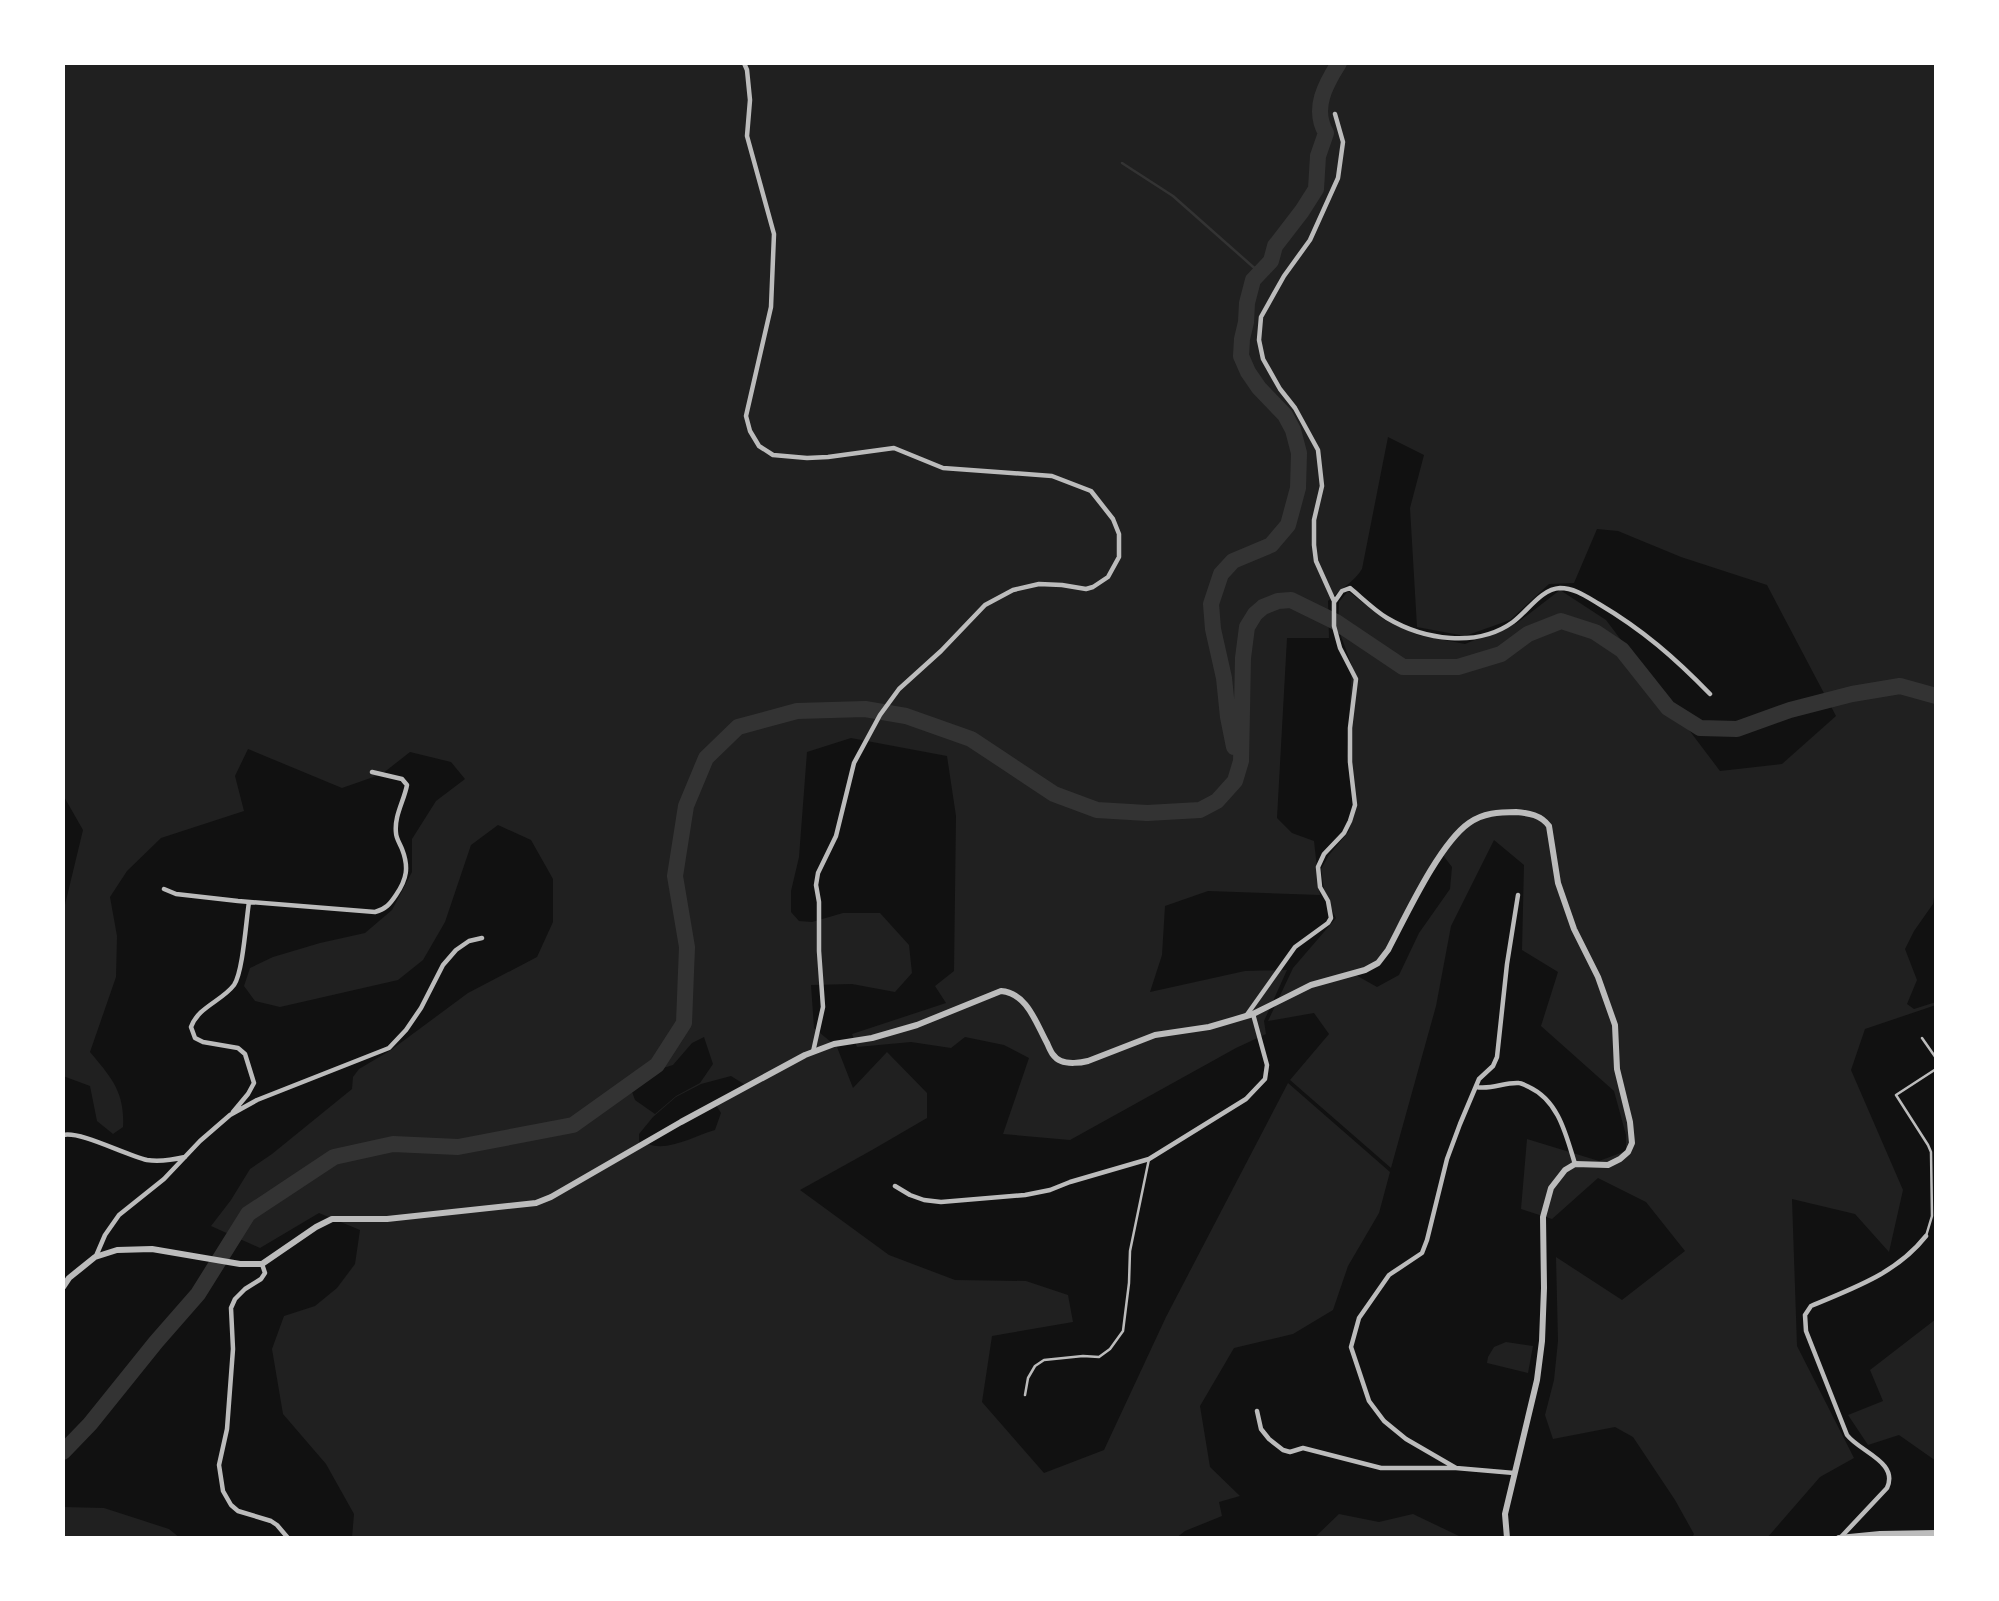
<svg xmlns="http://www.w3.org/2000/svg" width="1999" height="1601" font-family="'Noto Sans',sans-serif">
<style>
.green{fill:#202020;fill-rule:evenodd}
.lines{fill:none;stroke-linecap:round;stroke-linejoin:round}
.stream{stroke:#333;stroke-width:2.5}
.river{stroke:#333;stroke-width:16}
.service{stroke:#bcbcbc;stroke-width:2.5}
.minor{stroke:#bcbcbc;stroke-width:4.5}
.tertiary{stroke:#bcbcbc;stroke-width:6}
</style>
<rect width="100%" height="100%" fill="#111"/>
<path class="green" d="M63 63H1936V884L1933 904 1914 931 1905 949 1917 980 1907 1004 1914 1009 1936 1002V1005L1865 1029 1851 1070 1903 1190 1889 1252 1855 1214 1792 1199 1797 1346 1854 1458 1820 1477 1767 1538H1692L1694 1534 1675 1500 1633 1437 1615 1427 1553 1439 1545 1415 1554 1380 1558 1341 1556 1257 1622 1300 1685 1251 1646 1202 1598 1178 1552 1219 1521 1209 1527 1139 1599 1161 1626 1151V1135L1614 1091 1541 1026 1558 972 1522 950 1524 865 1494 840 1451 926 1436 1006 1391 1168 1290 1080 1329 1034 1314 1013 1268 1021 1293 968 1336 918 1325 896 1321 869 1329 855 1349 831 1354 810 1347 756 1352 666 1338 628 1339 602 1348 591 1385 620 1418 635 1465 644 1517 623 1560 590 1606 620 1720 771 1782 764 1836 716 1767 585 1681 557 1618 531 1597 529 1574 583 1549 584 1510 620 1465 636 1417 627 1410 508 1424 455 1388 437 1362 569C1354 582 1339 590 1328 601L1329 638H1287L1277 818 1292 833 1314 841 1320 895 1208 891 1165 906 1162 955 1150 992 1245 971 1287 970 1264 1021 1266 1034 1236 1048 1070 1140 1003 1134 1029 1058 1004 1045 965 1037 951 1048 911 1042 857 1047 852 1034 946 1003 935 986 954 971 956 816 947 756 851 738 807 752 799 857 791 891V912L799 921 812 922 843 913H880L909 945 912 973 895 992 852 984 811 985 814 1028 837 1047 853 1088 887 1052 927 1093V1118L872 1150 800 1190 889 1255 955 1280 1026 1281 1068 1295 1073 1322 992 1336 982 1402 1044 1473 1104 1450 1166 1317 1288 1083 1390 1172 1379 1213 1348 1266 1333 1310 1293 1334 1234 1348 1200 1406 1210 1467 1240 1496 1219 1502 1222 1516 1185 1531 1176 1538H352L354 1514 326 1464 283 1414 272 1349 284 1316 315 1306 337 1288 355 1264 360 1230 319 1213 260 1248 211 1226 231 1200 250 1169 272 1154 352 1089 353 1077 359 1069 391 1050 468 993 537 957 553 922V879L531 840 498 825 471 845 445 922 423 960 398 980 280 1007 255 1001 244 986 250 968 273 957 320 943 365 933 392 910 412 872V839L436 801 465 779 451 762 410 752 382 774 342 788 248 749 235 776 244 811 161 838 127 871 110 897 117 936 116 977 90 1052C111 1077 125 1092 123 1127L113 1134 97 1121 90 1086 63 1076V913L83 830 63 795ZM1442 854 1452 867 1450 889 1419 933 1399 975 1377 987 1354 974 1378 963ZM704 1037 713 1064 700 1083 676 1096 655 1114 635 1100 631 1089 660 1069 673 1065 692 1043ZM731 1076 747 1086 639 1146V1134L653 1117 676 1097 701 1084ZM716 1105 721 1113 715 1130C694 1136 668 1152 648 1144Z
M1936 1319V1461L1899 1435 1868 1445 1848 1415 1883 1401 1870 1370Z
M1506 1342 1533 1346 1528 1373 1487 1363 1488 1357 1494 1347Z
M63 1507 104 1508 169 1529 180 1538H63Z
M1339 1514 1379 1522 1413 1514 1459 1536 1450 1538H1314Z"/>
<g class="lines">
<path class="stream" d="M1122 163 1173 196 1260 273"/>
<path class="river" d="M1234 747 1228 717 1224 678 1213 629 1211 604 1221 574 1233 561 1271 545 1288 525 1298 488 1299 453 1293 430 1285 415 1259 388 1248 372 1241 356 1242 339 1246 322 1247 303 1253 280 1271 261 1275 246 1302 211 1316 189 1318 156 1326 133C1312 109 1325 85 1339 63
M63 1452 90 1424 156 1342 198 1294 248 1214 334 1157 393 1144 458 1147 573 1125 657 1065 684 1023 687 947 675 876 686 806 706 758 738 727 797 711 865 709 906 716 971 739 1054 794 1097 810 1147 813 1200 810 1217 801 1235 781 1241 761 1243 658 1247 627 1255 614 1263 607 1278 601 1291 600 1336 622 1403 667H1458L1501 654 1528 634 1561 621 1595 632 1622 650 1668 708 1700 728 1737 729 1790 710 1852 694 1900 686 1936 696"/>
<path class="service" d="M1922 1038 1936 1058
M1926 1236 1932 1216 1931 1152 1928 1145 1896 1095 1936 1069
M1025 1395 1028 1378 1035 1366 1044 1360 1083 1356 1099 1357 1110 1349 1123 1331 1129 1283 1130 1251 1149 1159"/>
<path class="minor" d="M744 63 747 70 750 100 747 136 774 234 771 307 746 416 750 431 759 446 773 455 807 458 828 457 894 448 943 468 1052 476 1091 491 1113 519 1119 534V557L1108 577 1093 587 1086 589 1062 585 1039 584 1013 590 985 605 941 651 899 689 880 715 854 763 836 836 818 873 816 885 819 902V951L823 1007 813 1052
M1335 601 1342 591 1350 588C1362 598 1374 610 1387 618 1424 640 1477 648 1513 622 1528 611 1541 589 1560 588 1575 588 1587 597 1599 604 1643 630 1675 658 1710 694
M164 889 176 894 238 901 375 912C386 909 390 904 396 895 407 879 409 867 402 849 400 844 396 838 396 833 394 816 404 801 407 785L402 779 372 772
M1246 1016 1295 947 1328 923 1331 918 1328 901 1320 887 1318 867 1324 854 1344 833 1350 821 1355 805 1350 762V728L1356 679 1340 648 1334 626V601L1316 561 1314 545V520L1322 486 1318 450 1295 408 1280 389 1263 359 1259 340 1261 317 1284 276 1310 240 1338 178 1343 142 1335 114
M1476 1087C1492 1090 1504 1082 1519 1083 1521 1083 1527 1086 1529 1087 1559 1101 1566 1135 1575 1164
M233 1112 248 1094 254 1083 245 1054 238 1048 203 1042 195 1038 191 1027C198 1007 222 1001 234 985 243 972 246 921 249 902
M63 1135C81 1131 125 1155 147 1160 160 1162 172 1160 185 1157
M895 1186 910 1195 924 1200 941 1202 1025 1195 1050 1190 1070 1182 1149 1159 1246 1099 1265 1079 1267 1065 1253 1014
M96 1256 105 1235 119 1215 164 1179 200 1141 230 1115 257 1100 389 1048 406 1030 421 1008 443 965 456 950 469 941 482 938
M262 1264 265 1273 261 1279 245 1289 235 1299 231 1308 233 1349 227 1429 219 1465 223 1491 231 1505 238 1511 271 1521 277 1525 288 1538
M1257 1411 1261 1429 1269 1439 1283 1450 1290 1452 1303 1448 1381 1468H1456L1514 1473
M1456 1468 1406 1439 1384 1421 1369 1401 1351 1347 1359 1318 1389 1275 1422 1253 1427 1240 1447 1159 1460 1124 1479 1079 1493 1066 1497 1057 1507 964 1518 895
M1841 1537 1887 1488C1899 1462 1860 1452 1847 1435L1806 1331 1805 1315 1811 1306C1853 1288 1896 1274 1926 1236"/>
<path class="tertiary" d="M63 1287 69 1278 95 1257 117 1250 152 1249 240 1264H262L316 1227 332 1219H387L536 1203 551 1197 681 1122 805 1055 834 1044 872 1038 917 1025 1001 991C1027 993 1036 1023 1047 1043 1050 1050 1053 1058 1061 1061 1068 1064 1080 1063 1088 1061L1155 1035 1209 1027 1253 1014 1311 985 1365 970 1378 963 1388 950C1406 916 1439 844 1469 823 1483 813 1499 812 1516 812 1529 813 1541 815 1549 826L1558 883 1574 929 1598 977 1615 1025 1617 1069 1630 1122 1632 1143 1628 1152 1620 1159 1608 1165 1575 1164 1565 1170 1551 1188 1543 1217 1544 1288 1542 1341 1537 1380 1505 1514 1507 1538
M1839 1538 1880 1534 1936 1533"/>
</g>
<rect width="1999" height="1601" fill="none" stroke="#ffffff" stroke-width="130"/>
</svg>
